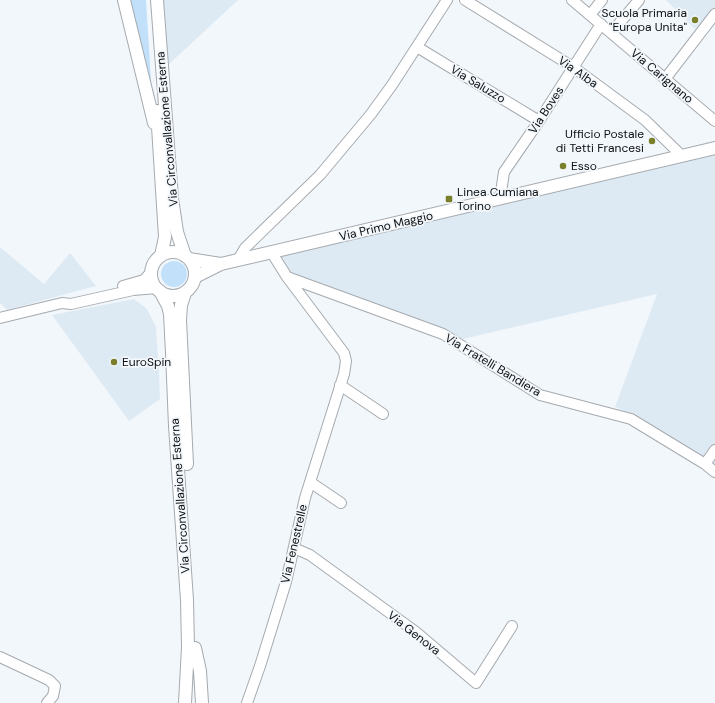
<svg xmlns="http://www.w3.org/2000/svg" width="715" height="703" font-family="'DM Sans',sans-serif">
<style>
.built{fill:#deeaf3}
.green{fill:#c2e0fa}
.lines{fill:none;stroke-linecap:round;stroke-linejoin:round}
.minor-casing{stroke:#a5aaaf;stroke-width:12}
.major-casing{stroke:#a5aaaf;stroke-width:14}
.minor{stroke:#fff;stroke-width:10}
.major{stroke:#fff;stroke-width:12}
.poi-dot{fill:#7a7f29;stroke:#f2f7fc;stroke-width:1.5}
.labels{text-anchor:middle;stroke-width:3.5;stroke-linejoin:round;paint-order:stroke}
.poi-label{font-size:12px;fill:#0c0e0f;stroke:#f2f7fc;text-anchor:start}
.street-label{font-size:12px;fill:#0c0e0f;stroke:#f2f7fc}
</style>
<rect width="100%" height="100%" fill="#f2f7fc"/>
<path class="built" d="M162 0H238L166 67Z
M666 0H715V8L695 29Z
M715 148V470L629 413 615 407 657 294 463 339 287 277 272 253Z
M0 247 44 284 70 253 96 286 7 310 0 303Z
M134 299 147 309 156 327 159 373 160 399 129 421 52 315Z"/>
<path class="green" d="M130 0H146L152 96Z
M161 274a13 13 0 1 1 26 0a13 13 0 1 1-26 0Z"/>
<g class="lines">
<g class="minor-casing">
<path id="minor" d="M465 0 573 67 645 120 682 156
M572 0 715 121
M590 15 602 0
M611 33 639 0
M417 47 539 121
M665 79 715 14
M500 199 504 172 539 121 601 24
M238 260 245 248 320 175 371 114 392 85 447 0
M287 277 443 334 540 395 631 419 705 464 715 472
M123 286 144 280 152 271
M0 318 62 303 71 304 133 290 157 288
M340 385 383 414
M705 464 715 450
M310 482 341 503
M294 548 310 555 416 632 476 683 512 626
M0 657 49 680 55 686 53 696 47 703
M247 703 260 666 286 582 305 498 344 374 346 361 344 353 287 277 272 253"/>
</g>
<g class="major-casing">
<path id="major" d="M124 0 154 123
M157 0 172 198 177 232 185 256
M157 111 165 237 161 256
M151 274a22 22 0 1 1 44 0a22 22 0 1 1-44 0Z
M189 259 221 264
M195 277 221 264 715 148
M160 291 168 306 170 314 172 353 175 426 187 600 188 647 185 703
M185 293 181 305 180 320 187 464
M195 648 200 671 202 703"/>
</g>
<use href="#minor" class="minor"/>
<use href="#major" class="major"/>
</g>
<g class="poi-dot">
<circle cx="695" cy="20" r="4"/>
<circle cx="652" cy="141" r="4"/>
<circle cx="563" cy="166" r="4"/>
<rect x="445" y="195" width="8" height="8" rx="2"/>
<circle cx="114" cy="362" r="4"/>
</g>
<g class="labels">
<g class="poi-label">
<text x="687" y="17" text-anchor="end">Scuola Primaria<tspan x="687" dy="14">"Europa Unita"</tspan></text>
<text x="644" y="138" text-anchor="end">Ufficio Postale<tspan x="644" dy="14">di Tetti Francesi</tspan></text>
<text x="571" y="170">Esso</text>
<text x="457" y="196">Linea Cumiana<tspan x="457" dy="14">Torino</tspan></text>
<text x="122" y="366">EuroSpin</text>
</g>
<g class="street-label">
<text transform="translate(578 72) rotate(35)" y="4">Via Alba</text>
<text transform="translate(662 76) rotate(40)" y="4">Via Carignano</text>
<text transform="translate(478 84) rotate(31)" y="4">Via Saluzzo</text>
<text transform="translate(546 110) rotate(-57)" y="4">Via Boves</text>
<text transform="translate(167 129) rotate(-95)" y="4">Via Circonvallazione Esterna</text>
<text transform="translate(386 226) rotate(-13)" y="4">Via Primo Maggio</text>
<text transform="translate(493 365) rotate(31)" y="4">Via Fratelli Bandiera</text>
<text transform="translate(180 496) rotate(-94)" y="4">Via Circonvallazione Esterna</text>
<text transform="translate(294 544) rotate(-77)" y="4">Via Fenestrelle</text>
<text transform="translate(414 633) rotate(38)" y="4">Via Genova</text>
</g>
</g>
</svg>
